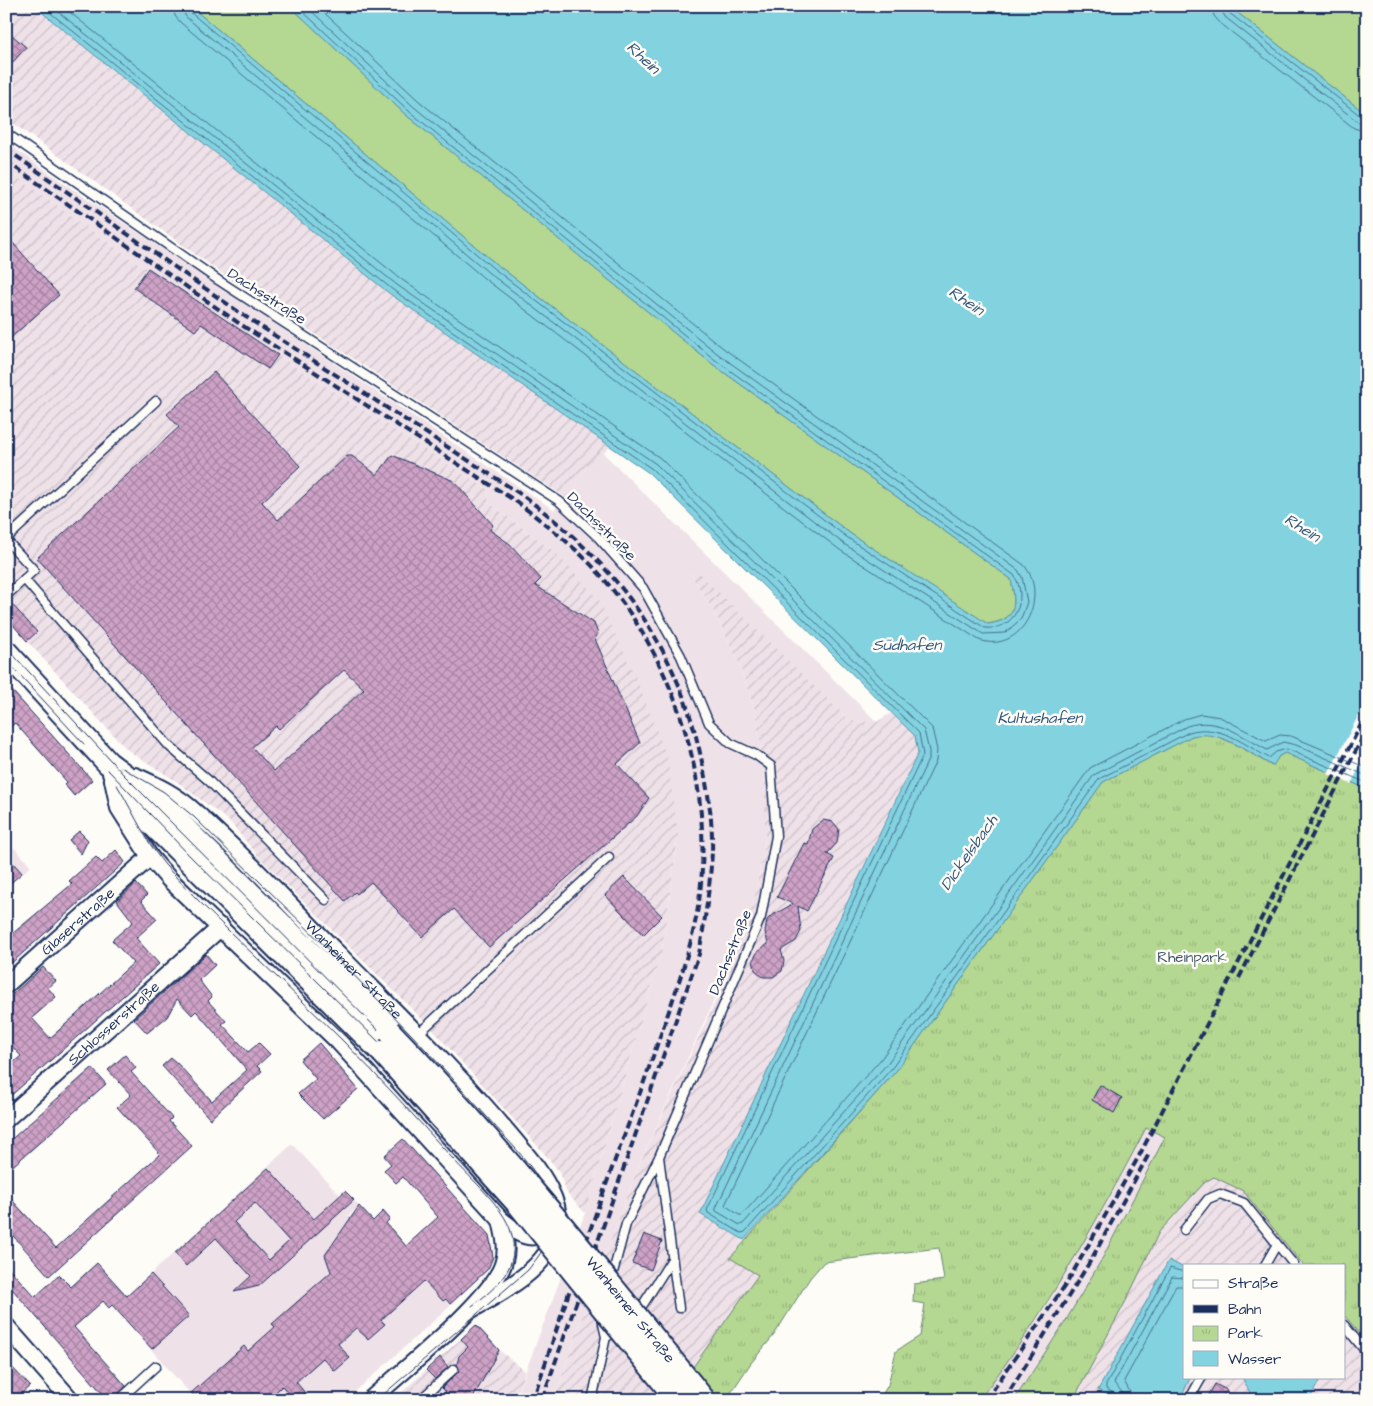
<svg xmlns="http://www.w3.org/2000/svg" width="1373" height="1406" font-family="'Architects Daughter',sans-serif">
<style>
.built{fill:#efe1e8}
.industrial{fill:url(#industrial-furrows)}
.grass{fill:#b4d791;stroke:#688378}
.park{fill:url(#park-tufts);stroke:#688378}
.water{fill:#83d2df;stroke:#5991ab}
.pier{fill:#fdfcf7}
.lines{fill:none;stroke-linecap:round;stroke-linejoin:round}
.shore{stroke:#457092;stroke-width:1}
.building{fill:url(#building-cross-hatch);stroke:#1b2f5e;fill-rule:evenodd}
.lane-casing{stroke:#1b2f5e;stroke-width:11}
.street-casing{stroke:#1b2f5e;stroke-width:20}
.secondary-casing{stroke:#1b2f5e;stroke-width:26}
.lane{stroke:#fdfcf7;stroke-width:8}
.street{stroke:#fdfcf7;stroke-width:16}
.secondary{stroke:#fdfcf7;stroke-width:22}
.tram{stroke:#1b2f5e;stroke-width:1}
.rail{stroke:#1b2f5e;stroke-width:4;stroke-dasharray:8 4;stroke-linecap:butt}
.secondary-bridge-casing{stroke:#1b2f5e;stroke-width:26;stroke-linecap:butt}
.secondary-bridge{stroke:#fdfcf7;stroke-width:22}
.labels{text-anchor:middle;stroke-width:5;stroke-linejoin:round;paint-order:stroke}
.street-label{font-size:15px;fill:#1b2f5e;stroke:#fdfcf7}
.park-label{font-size:15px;fill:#41596b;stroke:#fdfcf7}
.water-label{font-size:16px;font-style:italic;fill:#35587e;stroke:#fdfcf7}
</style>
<defs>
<pattern id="industrial-furrows" width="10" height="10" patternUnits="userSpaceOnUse" patternTransform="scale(1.25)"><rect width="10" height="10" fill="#efe1e8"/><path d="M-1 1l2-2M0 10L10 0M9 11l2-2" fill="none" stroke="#ccc1c9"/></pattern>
<pattern id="park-tufts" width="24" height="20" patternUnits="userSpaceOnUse" patternTransform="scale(1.25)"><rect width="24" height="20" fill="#b4d791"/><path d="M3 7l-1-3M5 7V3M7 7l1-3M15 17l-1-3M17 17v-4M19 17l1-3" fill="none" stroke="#9ab97f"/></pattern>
<pattern id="building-cross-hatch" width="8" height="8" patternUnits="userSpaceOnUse" patternTransform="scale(1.25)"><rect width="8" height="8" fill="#cea2c6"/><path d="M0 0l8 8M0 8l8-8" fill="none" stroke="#a684a4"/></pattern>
</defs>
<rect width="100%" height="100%" fill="#fdfcf7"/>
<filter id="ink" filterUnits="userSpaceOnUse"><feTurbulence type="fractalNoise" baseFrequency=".02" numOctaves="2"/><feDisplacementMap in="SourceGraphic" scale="10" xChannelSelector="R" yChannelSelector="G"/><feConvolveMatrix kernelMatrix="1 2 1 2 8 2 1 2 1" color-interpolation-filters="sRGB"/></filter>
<g filter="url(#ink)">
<path class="built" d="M6 142 61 181 554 510 583 472 603 453 877 722 850 721 695 570 691 575 716 615 738 661 756 713 765 786V838L756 891 741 941 639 1165 585 1309 554 1400H515L585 1213 662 950 678 836 555 552 489 503 487 489 238 330 129 257 6 169Z
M6 839 31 866 6 888Z
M1146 1128 1165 1137 1102 1259 1065 1322 1014 1400H979L1045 1308 1116 1186Z
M292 1144 340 1195 345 1191 359 1206 349 1215 362 1230 330 1259 329 1274 349 1296 424 1229 440 1247 473 1217 491 1239 493 1250 491 1262 483 1274 448 1308 346 1400H196L114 1308Z"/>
<path class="industrial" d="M6 6H34L390 294 611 446 583 472 565 497 220 272 10 121 6 118Z
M6 169 129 257 238 330 487 489 489 503 555 552 599 600 635 676 667 757 678 836 662 950 585 1213 567 1193 558 1170 543 1152 433 1030 259 857 229 821 176 781 129 751 115 737 6 618Z
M695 569 850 721 877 722 891 713 915 736 918 753 700 1214 744 1240 730 1258 758 1274 705 1354 693 1367 706 1384 695 1400H554L585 1309 639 1165 720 991 741 941 756 891 765 838V786L756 713 738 661 716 615 691 575Z
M1214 1177 1243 1191 1303 1265H1184V1377H1344V1315L1367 1342V1400H1073L1128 1297 1159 1232 1205 1182Z
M476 1325 499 1350 525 1371 515 1400H393Z"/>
<path class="grass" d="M190 6H290L406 115 711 363 1011 579C1016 604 1018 620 987 624L851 534 496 264Z
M1229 6H1367V115Z"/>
<path class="park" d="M1203 733C1228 737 1251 754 1272 766L1279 756 1285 753 1367 789V1342L1344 1315V1265H1303L1243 1191 1214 1177 1205 1182 1159 1232 1128 1297 1073 1400H1014L1065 1322 1102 1259 1165 1137 1146 1128C1097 1222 1044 1315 979 1400H879L888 1385 896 1351 920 1336 925 1304 913 1302 914 1284 944 1280 939 1248 824 1262 810 1278 774 1335 751 1363 726 1400H719L693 1367 758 1275 730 1258 896 1071 1103 782 1192 736Z"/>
<path class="water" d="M34 6H190L496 264 851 534 988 624C1018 620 1016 604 1011 579L711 363 406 115 290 6H1229L1367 115V789L1285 753 1279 756 1273 766C1248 752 1220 729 1192 736L1103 782 896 1071 744 1240 700 1214 918 753 915 736 649 473 390 294Z
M1169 1260 1184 1268V1377H1191L1179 1400H1116L1098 1390Z
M1242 1377H1321L1312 1395 1305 1400H1257L1251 1395Z"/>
<path class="pier" d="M1367 699V754L1351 784 1328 774Z"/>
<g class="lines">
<path class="shore" d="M42 6 393 290 652 469 919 733 923 755 707 1210 708 1213 741 1233 745 1232 892 1068 1099 779 1189 732C1219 723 1244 744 1269 758L1276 752 1287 749 1367 783
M51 6 397 285 656 464 924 730 929 751V758L716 1208V1211L740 1225 743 1224 887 1064 1094 775 1187 726C1218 716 1241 736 1267 750L1283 742 1296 745 1367 776
M62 6 401 279 660 458 932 728 937 750 936 761 725 1205 739 1215H742L881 1059 1090 768 1184 719 1201 714 1220 717 1266 741 1280 735 1291 736 1367 768
M174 6 175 16 181 23 485 279 840 550 979 640C1022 655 1050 596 1024 565L723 348 419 101 317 6
M181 6 186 17 489 273 844 544 983 634 1005 633 1021 619 1027 602 1022 577 1018 570 718 354 414 107 306 6
M187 6 190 12 493 268 848 538 985 628C1015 631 1029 599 1014 575L714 359 410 112 297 6
M1212 6 1214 16 1220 23 1354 128 1367 132
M1220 6 1225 17 1358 122 1367 124
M1226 6 1228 12 1362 117 1367 118
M1117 1400 1116 1394 1106 1389V1385L1170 1268 1184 1272
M1124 1400 1122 1392 1114 1383 1172 1277 1184 1278
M1131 1400 1130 1392 1124 1381 1176 1286H1184"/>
</g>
<path class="building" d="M6 30 26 47 6 70Z
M6 235 59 295 6 342Z
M148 268 278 355 268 369 201 324 195 331 134 288Z
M214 372 300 466 262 502 278 520 347 456H352L377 475 392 455 454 481 493 525 490 530 510 544 541 579 535 585 594 623 598 634 595 639 640 743 617 764 649 798 637 816 489 947 454 909 422 937 371 882 357 894 355 892 345 901 37 558 179 427 167 414ZM344 670 364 689 274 771 252 747 276 726 279 729Z
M9 601 37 632 27 641 6 617V602Z
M6 684 92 780 74 796 64 784 67 782 15 723 6 731Z
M823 820 833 822 839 829 837 843 827 854 834 858 807 911 798 906 801 931 796 941 781 950 784 961 782 971 773 977H763L755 970 753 960 758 951 768 944 765 932 767 920 771 916 793 904 777 897 804 843 808 844 812 829Z
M79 831 88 840 81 854 69 840Z
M116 850 125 862 6 968V939L72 884 69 881 96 857 102 863Z
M6 855 22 873 6 887Z
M624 877 662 916 643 935 605 895Z
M136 883 147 895 141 901 157 919 136 938 159 964 6 1100V1069L21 1056 6 1040V1000L43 967 56 981 48 988 56 997 32 1018 50 1038 75 1016 133 963 112 940 133 922 117 901Z
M206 954 215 965 199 980 212 997 208 1001 226 1021 222 1024 248 1052 259 1043 270 1054 257 1066 262 1071 210 1119 162 1066 171 1058 177 1063 212 1101 247 1070 196 1011 192 1015 177 999 167 1017 147 1033 134 1019Z
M319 1043 358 1089 323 1119 298 1094 316 1079 300 1060Z
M125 1055 136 1068 131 1072 172 1118 169 1121 192 1146 49 1276 6 1228V1205L12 1200 56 1248 160 1154 117 1107 131 1095 108 1070Z
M92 1068 106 1084 6 1172V1144Z
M1100 1085 1122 1098 1114 1113 1092 1100Z
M403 1139 489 1235 493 1257 488 1269 450 1304 446 1299 443 1301 424 1281 381 1320 385 1324 368 1339 356 1328 338 1344 350 1358 335 1371 323 1358 296 1382 311 1400H294L282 1386 268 1400H197L191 1393 244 1346 248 1351 275 1327 272 1324 331 1272 325 1255 359 1206 373 1221 383 1211 390 1219 386 1223 406 1246 438 1217 403 1177 396 1183 384 1170 391 1164 384 1156Z
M268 1168 314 1219 345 1191 354 1200 259 1286 234 1292 251 1276 216 1238 186 1266 175 1253ZM255 1203 289 1241 269 1260 234 1222Z
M644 1234 662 1241 651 1270 632 1263Z
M97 1263 127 1296 151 1274 189 1316 152 1349 112 1305 109 1308 103 1301 74 1327 126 1386 114 1400H108L13 1290 6 1297V1265L35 1297 59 1275 71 1287Z
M476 1325 499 1350 472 1400H437L446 1392 442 1388 459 1371 457 1364 459 1356 468 1347 461 1339Z
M440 1357 448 1367 435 1379 426 1370Z
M6 1361 30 1386 15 1399 6 1389Z
M1215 1384 1227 1390 1221 1400H1206Z"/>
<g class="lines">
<g class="lane-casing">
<path id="lane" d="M6 133 218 280 559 501 599 538 643 588 681 656 709 723 730 743 756 755 771 766 776 836 761 917 659 1157 626 1224 611 1280
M6 539 156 401
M6 540 34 570 6 596
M24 579 169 746 208 780 326 900
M417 1035 609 857
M659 1157 679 1308
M1184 1230 1208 1199 1220 1194 1244 1203 1294 1265
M1265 1265 1277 1244
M637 1314 672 1259
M604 1316 603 1324 606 1337 620 1331
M1344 1325 1367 1353
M119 1400 156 1366
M420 1400 454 1369
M592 1400 606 1337
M1189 1400 1202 1377"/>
</g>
<g class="street-casing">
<g id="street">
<path id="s1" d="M135 776C158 786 178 796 196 813 247 858 293 909 341 957 406 1023 474 1089 532 1162 543 1176 558 1200 558 1219 558 1264 504 1291 470 1310"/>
<path d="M113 780 119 808 150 857 169 879 339 1042 501 1220C516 1232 531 1245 549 1229"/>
<path id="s2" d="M6 985 150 857"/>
<path id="s3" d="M6 1119 221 927"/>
<path d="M6 1326 71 1400"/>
<path d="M370 1400C400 1373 497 1296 504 1261 508 1247 504 1234 501 1220"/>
</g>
</g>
<g class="secondary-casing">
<path id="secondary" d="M6 652 108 763 152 796 389 1031
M114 773 134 806 382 1052"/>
</g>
<use href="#lane" class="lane"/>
<use href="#street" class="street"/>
<use href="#secondary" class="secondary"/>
<path class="tram" d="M6 647 124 775 426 1078 531 1195 696 1400
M6 660 84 744
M121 767 164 792 194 817C293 915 395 1012 487 1117 511 1145 546 1175 552 1213 556 1235 541 1253 528 1270L377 1400
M108 770 191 857 384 1047 524 1202 685 1400
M117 785C136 816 148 848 173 874 227 932 287 985 343 1041 381 1079 417 1119 453 1159 471 1179 504 1207 511 1232 521 1267 497 1287 472 1306"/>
<path class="rail" d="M6 149 246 317 522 495C616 564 678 645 702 762 708 791 713 822 712 852 710 886 705 920 699 954L542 1400
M6 161 240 324 517 502C544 523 572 544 596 570 675 657 715 784 699 901 692 948 675 994 659 1039 645 1080 630 1120 615 1160 586 1239 560 1320 533 1400
M1239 978 1367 729
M986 1400 1068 1281 1139 1156 1367 713
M1004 1400 1091 1260 1150 1152"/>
<g class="secondary-bridge-casing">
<g id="secondary-bridge">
<path id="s4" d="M389 1031C502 1148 602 1274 704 1400"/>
<path d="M382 1052 520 1206 678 1400"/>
</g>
</g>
<use href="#secondary-bridge" class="secondary-bridge"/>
</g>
</g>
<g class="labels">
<g class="street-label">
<text transform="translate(267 296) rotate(33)" y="5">Dachsstraße</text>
<text transform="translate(602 526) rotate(45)" y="5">Dachsstraße</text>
<text dy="5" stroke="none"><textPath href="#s2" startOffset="96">Glaserstraße</textPath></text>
<text transform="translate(730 952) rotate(-68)" y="5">Dachsstraße</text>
<text dy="5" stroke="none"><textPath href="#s1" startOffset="294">Wanheimer Straße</textPath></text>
<text dy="5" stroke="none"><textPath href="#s3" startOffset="144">Schlosserstraße</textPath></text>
<text dy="5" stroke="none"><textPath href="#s4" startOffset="369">Wanheimer Straße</textPath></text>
</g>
<g class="park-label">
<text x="1192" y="962">Rheinpark</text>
</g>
<g class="water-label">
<text transform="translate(644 57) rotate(43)" y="6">Rhein</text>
<text transform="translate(967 300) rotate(34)" y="6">Rhein</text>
<text transform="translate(1303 527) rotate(32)" y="6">Rhein</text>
<text x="907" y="650">Südhafen</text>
<text x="1040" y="723">Kultushafen</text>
<text transform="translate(968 852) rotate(-55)" y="6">Dickelsbach</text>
</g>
</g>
<rect width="1373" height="1406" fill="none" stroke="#fdfcf7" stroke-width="25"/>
<rect x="12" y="12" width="1348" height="1381" fill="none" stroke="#1b2f5e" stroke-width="2" filter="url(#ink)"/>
<rect x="1183" y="1264" width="162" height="115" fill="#fdfcf7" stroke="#a3aaba"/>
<rect x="1193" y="1280" width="25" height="8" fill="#fdfcf7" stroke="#a3aaba"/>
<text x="1228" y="1288" font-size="15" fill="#1b2f5e">Straße</text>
<rect x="1193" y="1305" width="25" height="8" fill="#1b2f5e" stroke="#a3aaba"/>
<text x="1228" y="1314" font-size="15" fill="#1b2f5e">Bahn</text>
<rect x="1193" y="1326" width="25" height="15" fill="url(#park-tufts)" stroke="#a3aaba"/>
<text x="1228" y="1338" font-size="15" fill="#1b2f5e">Park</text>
<rect x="1193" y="1351" width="25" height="15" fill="#83d2df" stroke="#a3aaba"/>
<text x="1228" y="1364" font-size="15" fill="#1b2f5e">Wasser</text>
</svg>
